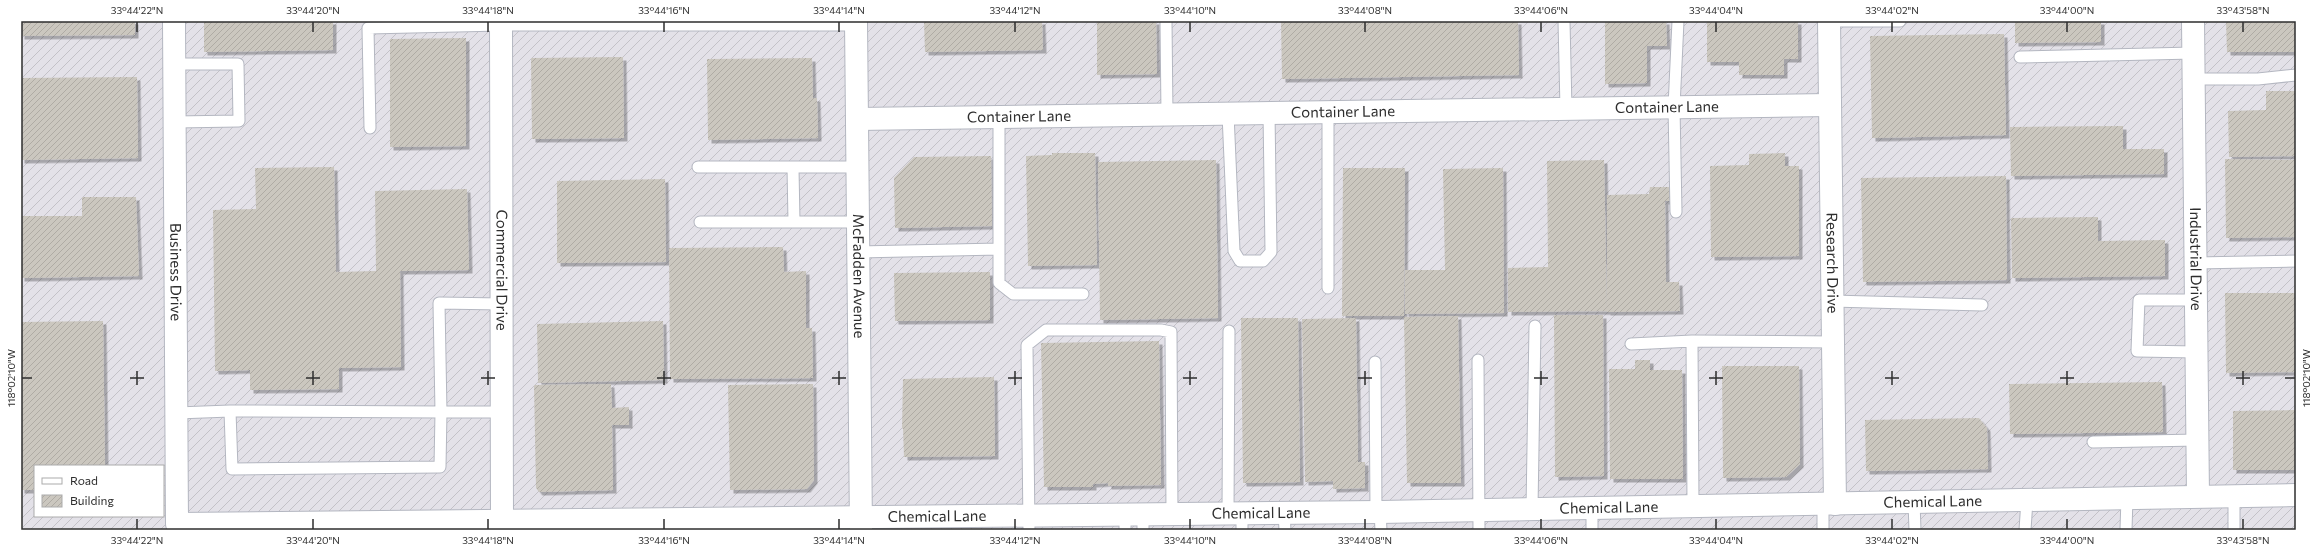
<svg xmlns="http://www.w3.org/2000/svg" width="2317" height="551" font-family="Commissioner,sans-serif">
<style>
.industrial{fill:url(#industrial-furrows);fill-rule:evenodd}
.building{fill:url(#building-hatch);filter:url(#shadow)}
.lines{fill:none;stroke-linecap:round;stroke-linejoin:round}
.lane-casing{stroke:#b4b7c1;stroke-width:13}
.street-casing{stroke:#b4b7c1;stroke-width:24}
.secondary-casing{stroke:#b4b7c1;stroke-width:24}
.lane{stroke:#fff;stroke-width:11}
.street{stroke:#fff;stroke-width:22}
.secondary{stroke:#fff;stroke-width:22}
.ticks{fill:none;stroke:#2e2e2e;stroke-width:1.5}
.labels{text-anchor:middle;stroke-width:3;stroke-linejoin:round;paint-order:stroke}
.street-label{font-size:15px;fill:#2e2e2e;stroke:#fff}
.neatline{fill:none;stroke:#2e2e2e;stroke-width:1.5}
.ticks-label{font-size:10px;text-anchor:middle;fill:#2e2e2e}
</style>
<defs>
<pattern id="industrial-furrows" width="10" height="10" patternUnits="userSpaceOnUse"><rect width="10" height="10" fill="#e3e1e8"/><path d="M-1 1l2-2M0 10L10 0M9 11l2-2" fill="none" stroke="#c3c1c7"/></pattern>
<pattern id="building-hatch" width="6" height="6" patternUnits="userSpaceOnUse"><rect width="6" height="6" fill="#cbc7bf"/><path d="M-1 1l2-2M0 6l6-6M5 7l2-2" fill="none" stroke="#afaba4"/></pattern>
<filter id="shadow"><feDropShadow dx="3.5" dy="3.5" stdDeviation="0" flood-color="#0004"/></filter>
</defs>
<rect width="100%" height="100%" fill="#efe9e1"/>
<path class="industrial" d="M21 21H2296V530H21ZM35 466H163V516H35Z"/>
<path class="building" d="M21 21H135V35L21 36Z
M204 21H333V50L204 52Z
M924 21H1042L1043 50 925 52Z
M1097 21H1156L1157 74 1097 75Z
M1281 21H1518L1519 75 1282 79Z
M1605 21H1666L1667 46H1647V83L1605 84Z
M1707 21H1798V59H1784V75H1739V62H1707Z
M2015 21H2101V42L2015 43Z
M2226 21H2296V52H2227Z
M2004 34 2006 135 1872 138 1870 36Z
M466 38V146L390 147V39Z
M623 57 624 138 532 139 531 58Z
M812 58 813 98H817L818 138 708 140 707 59Z
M137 77 138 158 21 160V78Z
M2266 91H2296V156L2229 157 2228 111 2266 110Z
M2123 126V149H2164V174L2011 176 2010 127Z
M1052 153H1095L1097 265 1028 266 1026 156 1052 155Z
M1785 153V166H1799V256L1711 257 1710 166 1749 165V154Z
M991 156 992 226 895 228 894 178 914 157Z
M2225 159 2296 160V237L2226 238Z
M1216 160 1218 318 1100 320 1098 162Z
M1604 160 1607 311 1508 312V268L1548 267 1547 161Z
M334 167 336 272 376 271 375 191 467 189 469 270 400 271 401 367 339 368V389L250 390V370L215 371 213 210 256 209 255 168Z
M1343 168H1405L1404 316H1342Z
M1503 168 1504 313 1405 314V270H1445L1443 169Z
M2006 176 2007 280 1863 282 1861 178Z
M665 179 666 262 557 263V181Z
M1650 187H1671V201H1665L1666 282H1679L1680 311 1607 312V195L1649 194Z
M82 197H136L139 276 21 278V216H82Z
M2098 217V241L2165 240V276L2012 278 2011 218Z
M783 247 784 272 806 271V328H812L813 378 670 379 669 248Z
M990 272V320L895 321 894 273Z
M2225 293H2296V372L2226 373Z
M1554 315H1603L1604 476 1555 477Z
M1458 316 1461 483H1407L1404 317Z
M1241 318H1298L1300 482 1243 483Z
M1356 318 1358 462H1365V488L1333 489V481L1305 482 1302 319Z
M103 321 105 466H35V490H21V322Z
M663 321 664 380 538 383 537 324Z
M1159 341 1161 485 1108 486V483L1093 484V487H1044L1041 343Z
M1635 360H1650V370H1682L1683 479H1610L1609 369H1635Z
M1722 366H1799L1800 464 1786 477 1723 478Z
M994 377 995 456 904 457 903 428 902 429 903 379Z
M2162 382 2163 432 2010 434 2009 384Z
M611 384 612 408 629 407V425H612L613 490 539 492 536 488 534 385Z
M813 384 814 480 807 489 730 490 728 385Z
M2296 410V470H2233V411Z
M1979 418 1987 428 1988 469 1866 471 1865 420Z"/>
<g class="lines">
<g class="lane-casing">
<path id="lane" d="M1166 21 1167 115
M1564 21 1566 109
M1829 21H1900
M2020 57 2193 53
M175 64H238L239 121 175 122
M2194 79H2258L2296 75
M1328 112V288
M1228 114 1234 251 1240 261H1263L1271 252 1269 113
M999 117V283L1013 294H1083
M370 128 368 28 501 25H856
M698 167H858
M793 168 794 222
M1676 212 1674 107 1678 21
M700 222H858
M858 252 999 249
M2196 263 2296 261
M2196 300H2139L2137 351 2197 352
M1832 301 1982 305
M502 304 439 303 441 412H502
M1631 344 1692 341
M1478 360 1479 530
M1375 362 1376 512
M230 411 441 412 440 467 232 469Z
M177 413 230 411
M2093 442 2198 440
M2234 495V530
M1914 502 1915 530
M1823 504V530
M1693 506 1692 341 1833 342
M1592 507V530
M1532 508 1535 326
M1380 512 1381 530
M1228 513 1229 331
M1242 513V530
M1284 513 1285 530
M1125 514V530
M1143 514V530
M1029 530 1027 345 1046 330H1161L1171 332 1172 514
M2025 530 2027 500
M2126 530 2127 497"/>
</g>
<g class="street-casing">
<g id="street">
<path id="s1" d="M174 21 177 524 1380 512 2296 495"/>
<path id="s2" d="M501 21 502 520"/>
<path id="s3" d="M1829 21 1835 504"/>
<path id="s4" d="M2193 21 2198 496"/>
<path id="s5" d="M857 119 1829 105"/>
</g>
</g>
<g class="secondary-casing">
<g id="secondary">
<path id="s6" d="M856 21 861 530"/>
</g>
</g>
<use href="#lane" class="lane"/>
<use href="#street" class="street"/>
<use href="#secondary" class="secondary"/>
</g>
<path class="ticks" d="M137 22V32M313 22V32M488 22V32M664 22V32M839 22V32M1015 22V32M1190 22V32M1365 22V32M1541 22V32M1716 22V32M1892 22V32M2067 22V32M2243 22V32M137 371V385M313 371V385M488 371V385M664 371V385M839 371V385M1015 371V385M1190 371V385M1365 371V385M1541 371V385M1716 371V385M1892 371V385M2067 371V385M2243 371V385M22 378H32M130 378H144M306 378H320M481 378H495M657 378H671M832 378H846M1008 378H1022M1183 378H1197M1358 378H1372M1534 378H1548M1709 378H1723M1885 378H1899M2060 378H2074M2236 378H2250M2285 378H2295M137 519V529M313 519V529M488 519V529M664 519V529M839 519V529M1015 519V529M1190 519V529M1365 519V529M1541 519V529M1716 519V529M1892 519V529M2067 519V529M2243 519V529"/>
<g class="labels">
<g class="street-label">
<text dy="5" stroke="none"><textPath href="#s5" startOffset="810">Container Lane</textPath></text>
<text dy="5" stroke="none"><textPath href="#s5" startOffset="486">Container Lane</textPath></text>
<text dy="5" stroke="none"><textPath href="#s5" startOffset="162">Container Lane</textPath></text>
<text dy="5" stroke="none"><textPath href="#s4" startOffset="238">Industrial Drive</textPath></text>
<text dy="5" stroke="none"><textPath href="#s3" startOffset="242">Research Drive</textPath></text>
<text dy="5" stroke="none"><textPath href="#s2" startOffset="249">Commercial Drive</textPath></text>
<text dy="5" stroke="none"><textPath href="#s1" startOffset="251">Business Drive</textPath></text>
<text dy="5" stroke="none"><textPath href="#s6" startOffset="255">McFadden Avenue</textPath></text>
<text dy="5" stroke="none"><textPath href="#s1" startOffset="2259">Chemical Lane</textPath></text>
<text dy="5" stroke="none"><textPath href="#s1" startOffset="1935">Chemical Lane</textPath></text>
<text dy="5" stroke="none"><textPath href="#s1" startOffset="1587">Chemical Lane</textPath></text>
<text dy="5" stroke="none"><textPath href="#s1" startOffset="1263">Chemical Lane</textPath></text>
</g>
</g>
<rect width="2317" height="551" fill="none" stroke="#ffffff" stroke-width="44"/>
<rect x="34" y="465" width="130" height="52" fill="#ffffff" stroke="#ababab"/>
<rect x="42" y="478" width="20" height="6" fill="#ffffff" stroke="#ababab"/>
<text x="70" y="485" font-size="12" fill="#2e2e2e">Road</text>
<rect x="42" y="495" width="20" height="12" fill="url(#building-hatch)" stroke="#ababab"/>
<text x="70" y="505" font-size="12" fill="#2e2e2e">Building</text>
<rect x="22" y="22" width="2273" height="507" class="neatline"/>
<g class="ticks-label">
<text x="137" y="14">33°44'22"N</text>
<text x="313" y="14">33°44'20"N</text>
<text x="488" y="14">33°44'18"N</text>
<text x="664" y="14">33°44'16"N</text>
<text x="839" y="14">33°44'14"N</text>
<text x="1015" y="14">33°44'12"N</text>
<text x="1190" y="14">33°44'10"N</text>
<text x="1365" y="14">33°44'08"N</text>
<text x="1541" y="14">33°44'06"N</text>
<text x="1716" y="14">33°44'04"N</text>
<text x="1892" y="14">33°44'02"N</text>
<text x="2067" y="14">33°44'00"N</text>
<text x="2243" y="14">33°43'58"N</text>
<text transform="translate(2306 378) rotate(-90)" y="4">118°02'10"W</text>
<text transform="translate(11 378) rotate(-90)" y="4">118°02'10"W</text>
<text x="137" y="544">33°44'22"N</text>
<text x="313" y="544">33°44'20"N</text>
<text x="488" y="544">33°44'18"N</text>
<text x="664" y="544">33°44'16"N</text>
<text x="839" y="544">33°44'14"N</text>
<text x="1015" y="544">33°44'12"N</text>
<text x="1190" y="544">33°44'10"N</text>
<text x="1365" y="544">33°44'08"N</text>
<text x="1541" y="544">33°44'06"N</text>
<text x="1716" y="544">33°44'04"N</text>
<text x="1892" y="544">33°44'02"N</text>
<text x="2067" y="544">33°44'00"N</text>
<text x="2243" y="544">33°43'58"N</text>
</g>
</svg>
